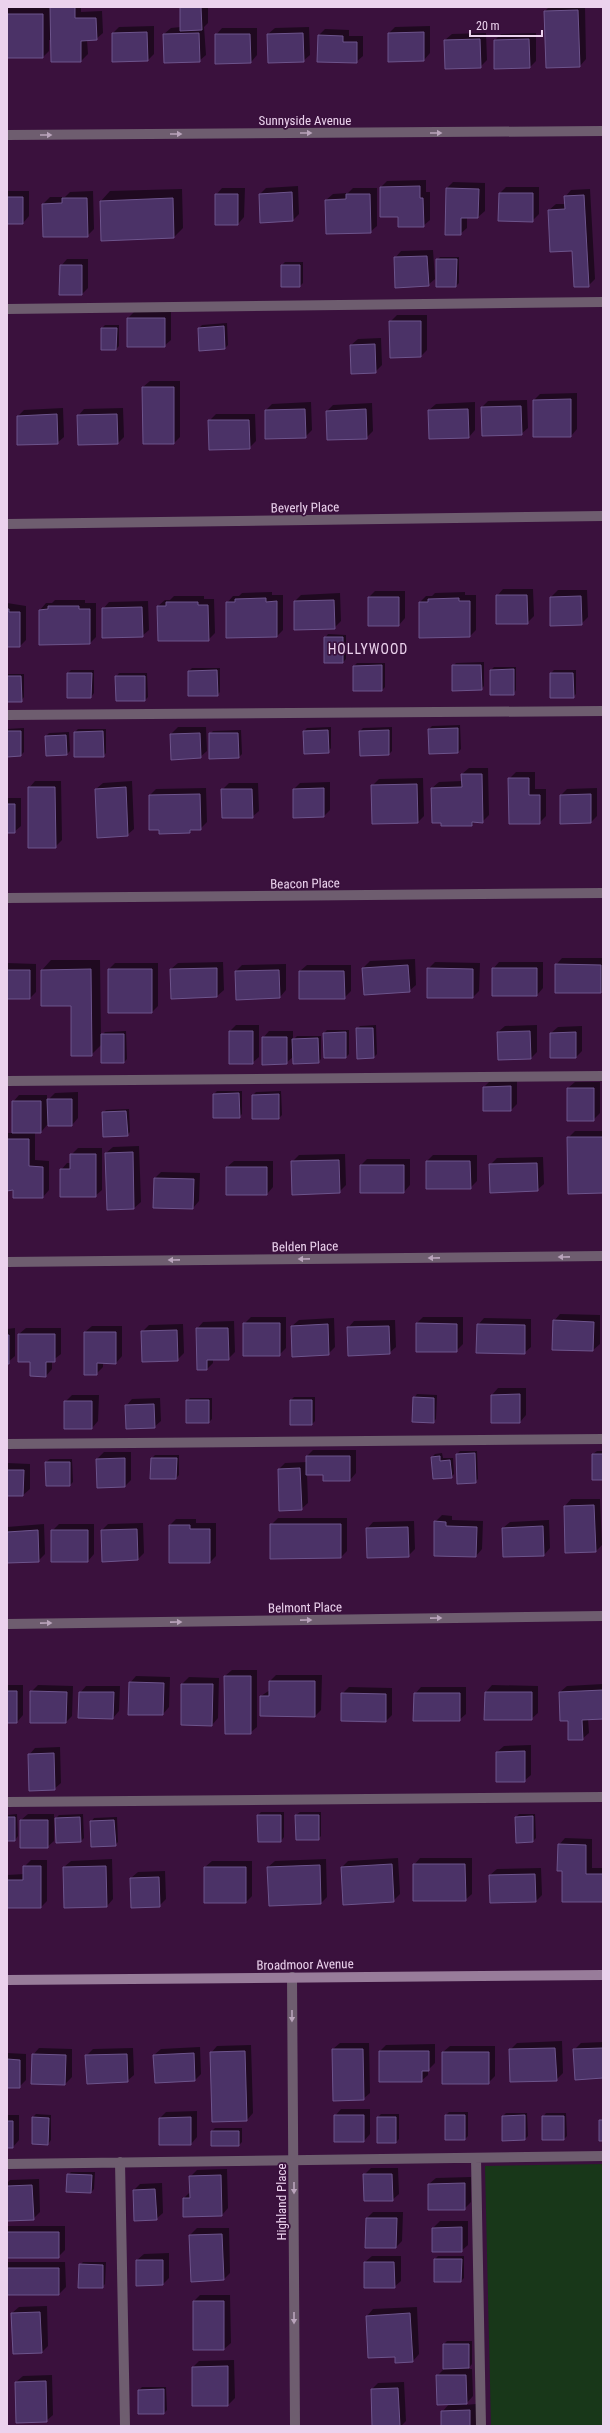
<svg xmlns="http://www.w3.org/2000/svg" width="610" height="2433" font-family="'Roboto Condensed',sans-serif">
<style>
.green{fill:#183719}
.shadow{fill:#0007}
.building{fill:#4b3267;stroke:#6d548c}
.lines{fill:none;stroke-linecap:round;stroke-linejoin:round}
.lane{stroke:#6e5d6f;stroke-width:10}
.street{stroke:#6e5d6f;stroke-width:10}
.secondary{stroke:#987c9a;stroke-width:10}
.oneway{fill:#b9a3bb}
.labels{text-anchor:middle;stroke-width:3.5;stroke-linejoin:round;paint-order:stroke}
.street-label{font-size:13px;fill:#ebd2ed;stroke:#3a113d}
.neighbourhood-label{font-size:14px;letter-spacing:1px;fill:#ebd2ed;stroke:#3a113d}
</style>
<rect width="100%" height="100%" fill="#3a113d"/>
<path class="green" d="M603 2164V2426H491L485 2166Z"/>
<path class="shadow" d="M81 7V12L102 11 103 33 96 39 87 40 88 54 81 61H52L51 40H49V51L43 57H7V8Z
M181 7H208V23L204 27 206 55 199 61 164 34 171 28 181 27Z
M549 7H585L586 59 580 66 545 11Z
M154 26V54L148 60 113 33 119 27Z
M430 26V53L424 60 389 33 395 27Z
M309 27 310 55 303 61 268 34 275 28Z
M222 28H257V55L251 62 216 35Z
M325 29 349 30V36H363V56L356 62 319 35Z
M486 33 487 60 480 67 445 40 452 34Z
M536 33V61L530 67 495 40 501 34Z
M426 180V192H430V220L423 226 399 216 381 187 387 181Z
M453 182 485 183V211L478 217H467V228L460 234 447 188Z
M298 186 299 214 293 220 260 194 266 188Z
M506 187H539V214L532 221 500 193Z
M222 188H245L244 217 238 224 216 195Z
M353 188H377V226L370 232 326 200 333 194 348 193Z
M182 189 183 228 174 237 102 240 101 201 110 191Z
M590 189 595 279 588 286 573 250 549 210 556 204H565V197L571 190Z
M7 191H29V216L23 223H7Z
M93 191 94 229 87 236 43 204 50 197H65L70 192Z
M433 250 435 279 428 285 395 258 401 251Z
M440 257H459V283L456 286 437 260Z
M67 259H88V288L82 294 61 266Z
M285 262H303V283L300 286H282V265Z
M134 312H171V340L164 346 128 318Z
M397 315H427V350L421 356 390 322Z
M227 323 228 345 225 348 200 350 199 328 202 325Z
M105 325H119V346L116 349 102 328Z
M381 338 382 365 375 372 351 345 358 339Z
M150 381H180V437L174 443 143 387Z
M577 393V429L571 436 534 400 540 394Z
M527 400 528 428 521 434 482 407 488 401Z
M311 402 312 430 305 437 266 410 272 404Z
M475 402V430L469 437 429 410 436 404Z
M372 403 373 431 366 438 327 411 333 405Z
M63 408 64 437 57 443 18 416 24 410Z
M123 408 124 437 118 443 78 416 84 409Z
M216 414H255L256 441 249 448 209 421Z
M503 589H533L534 616 527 623 497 596Z
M558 590H587L588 617 581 624 551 597Z
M375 591H405V618L399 625 369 597Z
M272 592V595H283V630L277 636 227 603 233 596H239L242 593Z
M465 592V595H476V630L470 636 420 602 426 596H432L435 593Z
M340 593 341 621 334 628 295 601 301 595Z
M174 596H204V599H214L215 633 208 640 158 606 165 600H170Z
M55 600H85V603H96V637L90 643 40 610 46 603H52Z
M148 601 149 630 142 636 103 609 109 602Z
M7 603 26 606V640L20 646H7Z
M328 634 346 635V659L343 662 325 638Z
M484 662V686L481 689 453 666 456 663Z
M357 663H385V687L382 690H354V666Z
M494 667H516V690L513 694 491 670Z
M192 668H220V692L217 695 189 671Z
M71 670H94V693L91 697 68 673Z
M554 670H576V694L573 697 551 673Z
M119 673H147L148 697 145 700 116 677Z
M7 674H24V697L21 701H7Z
M460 725 461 749 458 752 429 729 432 726Z
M178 727H206L207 751 200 757 172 759 171 734Z
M331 727V748L328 752 304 731 307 728Z
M392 727V751L389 754 360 731 363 728Z
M24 728V752L21 755 7 756V729Z
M78 729H106V753L103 756 75 732Z
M241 730 242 754 239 757 210 734 213 731Z
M69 732 70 751 67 754 46 736 49 733Z
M469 768H488L489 815 482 822 475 821 472 825 432 788 439 782 462 781V774Z
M516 772H535V789H546V816L539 823 509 779Z
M423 778 424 816 418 822 372 786 379 779Z
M35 781H61L62 840 55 847 29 788Z
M132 781 134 829 127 835 96 789 103 783Z
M330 782V810L324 816 294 789 300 783Z
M229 783H258L259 811 252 817 222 790Z
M206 788 207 822 200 829H193L190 832 150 795 156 789Z
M597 788V816L591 822 561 795 567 789Z
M7 798H21V826L14 832H7Z
M562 958H603V989L601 992 556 965Z
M415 959 416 985 409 991 363 968 370 961Z
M51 960H100L101 1036 105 1032 126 1031 127 1059 124 1062 102 1044 91 1055 72 1005H42V970Z
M223 962 224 990 217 996 171 969 178 963Z
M435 962 480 963 479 991 473 997 428 969Z
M499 962H543V988L537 995 493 969Z
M7 963 36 964V992L30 998H7Z
M115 963H158V1006L152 1012 109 969Z
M286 964V990L280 997 236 971 242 965Z
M307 965H351V991L344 998 300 971Z
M236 1025H259V1057L252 1063 230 1031Z
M376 1025 377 1054 374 1057 357 1029 360 1026Z
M537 1025V1052L531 1058 498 1032 505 1026Z
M582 1026V1051L576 1057 551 1033 558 1027Z
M327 1030H349V1054L346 1057 324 1033Z
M269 1031H293V1040L297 1036H321V1059L318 1062 294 1056 286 1063 263 1038Z
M491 1080H517V1104L511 1110H484V1087Z
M575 1082H600V1113L593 1120 568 1088Z
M217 1091H242V1114L239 1117 214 1094Z
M281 1091 282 1115 279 1118 253 1095 256 1092Z
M78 1092V1118L72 1125H47L41 1132H35V1160L49 1161V1190L43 1197 7 1190V1133H13V1102L19 1095H47V1101L55 1093Z
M129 1109 130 1132 127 1135 103 1113 106 1110Z
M575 1131H603V1192L568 1138Z
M139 1146 141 1202 134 1208 108 1209 106 1153 113 1147Z
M78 1148H102V1190L95 1196 61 1170 67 1163H71V1155Z
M345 1154 346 1185 339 1192 292 1162 299 1155Z
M433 1155H477V1181L470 1188 427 1161Z
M543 1157 544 1184 537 1190 490 1165 497 1158Z
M367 1159H410V1185L404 1192 361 1165Z
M234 1161H273V1187L267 1194 227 1167Z
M161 1172 200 1173 199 1201 193 1208 155 1178Z
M560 1314 600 1315V1344L593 1350 554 1321Z
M251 1317H286V1348L279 1355 244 1324Z
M423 1317H463V1344L456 1351 417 1323Z
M334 1318 335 1347 328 1354 292 1326 299 1320Z
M484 1318 531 1319V1347L524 1353 478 1325Z
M395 1320 396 1347 389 1353 348 1328 354 1321Z
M234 1321 235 1352 228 1359H213V1363L207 1369 197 1329 203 1322Z
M183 1324 184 1353 177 1360 142 1332 149 1325Z
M92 1326H122V1356L116 1363 103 1362V1367L96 1374 85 1332Z
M15 1328V1356L7 1363V1329Z
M26 1328H61V1354L52 1361V1369L46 1376 31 1361 19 1334Z
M498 1388H526V1415L520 1422H492V1395Z
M417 1394 437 1395 436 1419 433 1422 414 1398Z
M72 1395H99L98 1421 92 1428 65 1402Z
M294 1397H315V1421L312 1424 291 1400Z
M160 1398 161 1421 154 1427 126 1406 132 1399Z
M190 1398H212V1419L209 1422H187V1401Z
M313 1450H356V1473L350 1480 324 1474H307L308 1503 301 1509 279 1469 285 1463 307 1462V1456Z
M460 1451H477L478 1479 475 1482 457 1454Z
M597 1451H603V1479L593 1454Z
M104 1452H131V1480L125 1486 97 1459Z
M442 1453 443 1458H453L454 1474 451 1477 432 1457 435 1454Z
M155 1455H179V1475L176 1478 152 1458Z
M50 1459H72L73 1482 70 1485 46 1462Z
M7 1463 30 1464V1489L23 1495H7Z
M571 1499H600L602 1545 596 1551 566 1552 565 1506Z
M442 1515 452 1516V1520L483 1521 482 1549 476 1556 435 1522Z
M278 1518H347V1551L341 1557 271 1525Z
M176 1519H196V1523H216V1556L210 1562 170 1525Z
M549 1520 550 1548 544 1555 503 1528 510 1522Z
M414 1521 415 1549 408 1556 367 1529 373 1522Z
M143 1523 144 1553 138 1559 102 1530 108 1524Z
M44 1524 45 1554 38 1561 7 1562V1527Z
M59 1524H94V1554L88 1561 52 1531Z
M232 1670H257V1727L250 1733 225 1676Z
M276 1675H322L321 1710 315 1716 261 1696 270 1690V1681Z
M136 1676 170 1677 169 1707 163 1714 130 1683Z
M189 1677 219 1678 218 1718 212 1725 182 1724V1684Z
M603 1684V1718H588L589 1733 582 1739 568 1720 560 1692 567 1686Z
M7 1685H23V1715L17 1722H7Z
M38 1685 73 1686 72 1716 66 1722 31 1692Z
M492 1685 538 1686V1713L531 1719H485L486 1692Z
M86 1686H120L119 1711 113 1718 80 1693Z
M349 1687 392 1688V1715L386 1721 342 1694Z
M421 1687H466V1714L459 1720 415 1694Z
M531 1745V1775L524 1781 497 1752 504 1746Z
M60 1747 61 1783 54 1789 29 1755 35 1748Z
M261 1812H284V1837L281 1841 258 1815Z
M300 1812H321V1836L318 1839 296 1815Z
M17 1814 18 1836 15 1840H7V1815Z
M28 1814H54V1841L47 1847 21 1820Z
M83 1814 84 1838 81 1841 56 1818 59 1815Z
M519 1814H535L536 1838 533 1841 517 1842 516 1817Z
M117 1817 118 1842 115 1845 91 1822 94 1818Z
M565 1838 592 1839V1868H603V1901L563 1870 559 1845Z
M398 1858 400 1894 393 1901 342 1867 348 1861Z
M420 1858H472V1894L465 1900 414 1865Z
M112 1859 113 1899 107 1906 64 1867 71 1861Z
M326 1859 327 1897 321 1903 268 1867 275 1861Z
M31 1860H47V1901L41 1907H7V1875L24 1874V1867Z
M212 1861H252V1896L246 1902 205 1867Z
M541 1868 542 1895 536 1901 490 1875 497 1869Z
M165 1871 166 1899 159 1906 131 1878 138 1872Z
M562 2041 563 2073 556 2080 510 2050 517 2043Z
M603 2042V2077L574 2050 581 2043Z
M340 2043H369L370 2093 363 2099 333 2049Z
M435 2044V2063L428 2070V2075L421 2081 380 2051 386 2045Z
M251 2045 253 2113 247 2120 211 2053 217 2046Z
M450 2046H495V2076L488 2083 443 2052Z
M200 2047 201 2074 195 2080 154 2055 161 2049Z
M39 2048 72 2049V2077L65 2084 33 2055Z
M133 2048 134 2075 127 2081 86 2056 93 2049Z
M7 2053 26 2054V2080L19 2087H7Z
M341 2109H370V2134L364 2141 335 2116Z
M197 2111V2137L191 2144 160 2118 166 2112Z
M449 2112H468V2136L465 2139H446V2115Z
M506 2113H527L528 2136 525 2139 503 2116Z
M546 2113H566L567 2136 564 2139 543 2117Z
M36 2114 51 2115V2140L48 2144 33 2117Z
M381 2114H399V2139L396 2142 378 2117Z
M7 2115H19V2140L13 2147H7Z
M215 2128H242V2142L239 2145 212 2131Z
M371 2168H398L399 2194 392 2200 364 2175Z
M227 2169 228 2208 222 2215 184 2198 191 2191 190 2177 197 2170Z
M71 2172H95L94 2189 91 2192 67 2191 68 2175Z
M471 2177V2202L464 2209 429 2184 436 2178Z
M39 2179 40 2212 33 2219 7 2220V2183L10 2180Z
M162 2183 163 2213 156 2219 134 2190 140 2184Z
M373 2212H403L402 2241 396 2247 367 2218Z
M440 2221H468V2245L461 2251H433V2228Z
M7 2226H65V2250L58 2257H7Z
M197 2228H229L230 2273 224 2279 190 2235Z
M169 2253V2278L163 2284 137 2260 144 2254Z
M372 2256H401V2281L394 2287 365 2262Z
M438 2256H464V2278L461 2281 435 2259Z
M8 2262H65L66 2287 59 2294H7Z
M83 2262H106L105 2284 102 2287 80 2265Z
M200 2295H230L231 2343 224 2349H194V2301Z
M47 2306 48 2346 42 2352 12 2313 19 2307Z
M417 2307 419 2354 413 2361 396 2356 369 2357 367 2316 373 2309Z
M447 2341H472V2364L468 2369H472L473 2396 465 2405 476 2404V2426H442V2412L450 2403 437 2376 444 2369V2344Z
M234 2360 235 2398 228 2405H193V2367L199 2361Z
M52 2375 53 2415 46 2421 16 2382 23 2376Z
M404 2382 406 2421 401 2426H373L372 2389 378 2383Z
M142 2387H166L167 2410 164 2413H139V2390Z"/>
<path class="building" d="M50 7H75V18H96L97 40 81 41V62H51Z
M180 7H201L202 30 180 31Z
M578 10 580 67 546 68 544 11Z
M7 14H43V58H7Z
M147 32 148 61 112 62V33Z
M424 32V61L388 62V33Z
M199 33 200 62 164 63 163 34Z
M303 33 304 62 268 63 267 34Z
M215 34H250L251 63 215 64Z
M318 35 343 36V42H357V63L317 62Z
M480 39 481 68 445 69 444 40Z
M529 39 530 68 494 69V40Z
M420 186V198H423L424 227H398V217H380V187Z
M446 188 479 189 478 218H461V235H445Z
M292 192 293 221 260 223 259 194Z
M499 193H533V222L498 221Z
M215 194H238V225H215Z
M346 194H370L371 233 326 234 325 200 346 199Z
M584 195 589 287H574L572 251 550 252 548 210 565 209 564 196Z
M7 197H23V224H7Z
M62 198H87L88 237H43L42 204 62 203Z
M173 198 174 238 101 241 100 201Z
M427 256 429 286 395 288 394 257Z
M436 259H457L456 287H436Z
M60 265H82V295H59Z
M281 265H300V287H281Z
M127 318H165V347H127Z
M389 321H421V357L390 358Z
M224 326 225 349 199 351 198 328Z
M101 328H117L116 350H101Z
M375 344 376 373 351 374 350 345Z
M142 387H174V444H143Z
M571 399V437H533V400Z
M521 406 522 435 482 436 481 407Z
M305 409 306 438 265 439V410Z
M366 409 367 439 327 440 326 411Z
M468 409 469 438 429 439 428 410Z
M57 414 58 444 17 445V416Z
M117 414 118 444 78 445 77 415Z
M208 420H249L250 449 209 450Z
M496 595H527L528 624H496Z
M581 596 582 625 550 626V597Z
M368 597H399V626H368Z
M266 598V602L277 601V637L226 638V602H235V599Z
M459 598V601H470V637L419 638V602H428V599Z
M334 600 335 629 294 630V601Z
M166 602H198V605H208L209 641H158L157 606H166Z
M48 606H79V609H90V644L39 645V610L48 609Z
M142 607 143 637 102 638V608Z
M7 609H9V612H20V647H7Z
M324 637H343V663H324Z
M382 665V691H353V666Z
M452 665H481L482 690 452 691Z
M514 669V695H490V670Z
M217 670 218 696H188V671Z
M67 673H92L91 698H67Z
M550 673H573L574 698H550Z
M7 676H21L22 702H7Z
M115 676H145V701H116Z
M458 728V753L429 754 428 729Z
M328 730 329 753 304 754 303 731Z
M389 730V755L360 756 359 731Z
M7 731H21V756L7 757Z
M103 731 104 757H74V732Z
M200 733 201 758 171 760 170 734Z
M209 733H238L239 758 209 759Z
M66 735 67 755 46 756 45 736Z
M461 774H482L483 823 472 822V826H441V823H432L431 788 462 787Z
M508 778H529V795H540V824H509Z
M417 784 418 823 372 824 371 785Z
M28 787H55L56 848H28Z
M126 787 128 836 97 838 95 789Z
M324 788V817L293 818V789Z
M221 789H252L253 818H222Z
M200 794 201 830H190V833L159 834V830H149V795Z
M591 794V823L560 824V795Z
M7 804H15V833H7Z
M555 964 601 965V993H555Z
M408 965 410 992 364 995 362 968Z
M217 968V997L171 999 170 969Z
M427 968 473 969V998H427Z
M492 968H537V996H492Z
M91 969 92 1056H71V1006H41V970Z
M108 969H152V1013H108Z
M7 970H30V999H7Z
M279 970 280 998 236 1000 235 971Z
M299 971H344L345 999H299Z
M356 1028H373L374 1058 357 1059Z
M229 1031H253V1064H229Z
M530 1031 531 1059 498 1060 497 1032Z
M346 1032V1058H324L323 1033Z
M576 1032V1058H550V1033Z
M101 1034H124V1063H101Z
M262 1037H287V1064L262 1065Z
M318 1038 319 1063 293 1064 292 1039Z
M511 1086V1111H483V1087Z
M567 1088H594V1121H567Z
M239 1093 240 1118H213V1094Z
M279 1094V1119H252V1095Z
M47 1099H72V1126H48Z
M12 1101H41V1133H12Z
M126 1111 128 1136 103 1137 102 1112Z
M567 1137H603V1193L568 1194Z
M7 1139H29V1166L43 1167V1198H13V1190L7 1191Z
M133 1152 134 1209 107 1210 105 1153Z
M70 1154H96V1197H60V1169H70Z
M339 1160 340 1193 292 1195 291 1161Z
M426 1161H470L471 1189H426Z
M537 1163 538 1191 490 1193 489 1164Z
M360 1165H404V1193H360Z
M226 1167H267V1195H226Z
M154 1178 194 1179 193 1209 153 1208Z
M553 1320 594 1322 593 1351 552 1350Z
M243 1323H280V1356H243Z
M416 1323 457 1324V1352H416Z
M328 1324 329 1355 292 1357 291 1326Z
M477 1324 525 1325V1354L476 1353Z
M389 1326 390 1354 348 1356 347 1327Z
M196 1328H228L229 1360H207V1370H197Z
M177 1330 178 1361 142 1362 141 1331Z
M84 1332H116V1364L97 1363V1375H84Z
M18 1334H55V1362H46V1377L30 1376V1362H18Z
M7 1335H9V1364H7Z
M520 1394V1423H491V1395Z
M413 1397 434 1398V1423L412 1422Z
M186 1400H209V1423H186Z
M290 1400H312V1425H290Z
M64 1401H92V1429H64Z
M154 1404 155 1428 126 1429 125 1405Z
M475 1453 476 1483 457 1484 456 1454Z
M592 1454H603V1480H592Z
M306 1456H350V1481H323V1475H306Z
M440 1456V1461L450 1460 452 1478 433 1479 431 1457Z
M125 1458V1487L97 1488 96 1459Z
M151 1458H177L176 1479H150Z
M45 1462H70V1486H46Z
M300 1468 302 1510 279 1511 278 1469Z
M7 1470H24L23 1496H7Z
M594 1505 596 1552 565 1553 564 1506Z
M434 1521 446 1522V1526L477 1527 476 1557 434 1556Z
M270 1524H341V1558L270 1559Z
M169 1525H190V1529H210V1563H169Z
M543 1526 544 1556 503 1557 502 1528Z
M408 1527 409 1557 367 1558 366 1528Z
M137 1529 138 1560 102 1562 101 1530Z
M38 1530 39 1562 7 1563V1532Z
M51 1530H88V1562H51Z
M224 1676H251V1734H225Z
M269 1681H315V1717L260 1716V1696H269Z
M129 1682 164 1683 163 1715H128Z
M181 1684H213L212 1726 181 1725Z
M603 1690V1719L582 1720 583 1740H568V1721H560L559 1692Z
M7 1691H17V1723H7Z
M30 1691 67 1692 66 1723H30Z
M79 1692H114L113 1719 78 1718Z
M485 1692H532V1720H484Z
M341 1693 386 1694V1722L341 1721Z
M414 1693H460V1721H413Z
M525 1751V1782H496V1752Z
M54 1753 55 1790 29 1791 28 1754Z
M257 1815H281V1842H258Z
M295 1815H319V1840H296Z
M533 1816V1842L516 1843 515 1817Z
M7 1817H15V1841H7Z
M80 1817 81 1842 56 1843 55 1818Z
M20 1820H48V1848H20Z
M114 1820 116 1846 91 1847 90 1821Z
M558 1844 586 1845V1874H603V1902H562V1871H557Z
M392 1864 394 1902 343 1905 341 1867Z
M413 1864H465L466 1901H413Z
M320 1865 321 1904 269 1906 267 1867Z
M23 1866H41V1908H7V1880H23Z
M106 1866 107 1907 64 1908 63 1867Z
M204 1867H246V1903H204Z
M535 1874 536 1902 490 1903 489 1875Z
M159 1877 160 1907 131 1908 130 1878Z
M555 2048 557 2081 510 2082 509 2049Z
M603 2048V2078L575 2080 573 2049Z
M332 2049H363L364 2100 333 2101Z
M245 2051 247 2121 212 2122 210 2052Z
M379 2051H429V2071H422V2082H379Z
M442 2052H489V2084H442Z
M194 2053 195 2081 155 2083 153 2055Z
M32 2054 66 2055 65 2085 31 2084Z
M127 2054 128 2082 87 2084 85 2055Z
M7 2059 20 2060V2088H7Z
M334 2115H364V2142H334Z
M445 2115H465V2140H445Z
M525 2115V2140L502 2141V2116Z
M542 2116H564V2140H542Z
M32 2117 49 2118 48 2145 32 2144Z
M191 2117V2145H159V2118Z
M377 2117H396V2143H377Z
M599 2120H603V2141H599Z
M7 2121H13V2148H7Z
M211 2131H239V2146H211Z
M67 2174 92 2175 91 2193 66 2192Z
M363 2174H392L393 2201H364Z
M221 2175 222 2216 183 2217V2198H190L189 2176Z
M465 2183V2210H428V2184Z
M32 2185 34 2220 7 2221V2186Z
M155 2189 157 2220 134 2221 133 2190Z
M366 2218H397L396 2248H365Z
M462 2227V2252H432V2228Z
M7 2232H59V2258H7Z
M222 2234 224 2280 191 2282 189 2235Z
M434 2259H462L461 2282H434Z
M136 2260H163V2285L136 2286Z
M364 2262H394L395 2288H364Z
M79 2264 103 2265V2288H78Z
M7 2268H59V2295H7Z
M193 2301H224V2350H193Z
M40 2312 42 2353 13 2354 11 2313Z
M410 2313 413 2362 395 2363V2357L368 2358 366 2316Z
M443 2344H469V2368L443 2369Z
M228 2366V2406H192V2367Z
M436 2375H466L467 2404 437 2405Z
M46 2381 47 2422 16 2423 15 2382Z
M398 2388 400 2426H372L371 2389Z
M164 2389V2414H138V2390Z
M470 2410V2426H441V2411Z"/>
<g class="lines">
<path class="lane" d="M7 309 603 302
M7 715 603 711
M7 1081 603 1076
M7 1444 603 1439
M7 1802 603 1797
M476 2158 481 2426
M120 2162 125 2426
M7 2164 603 2156"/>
<path class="street" d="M7 135 603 131
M7 524 603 516
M7 898 603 893
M7 1262 603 1256
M7 1624 603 1616
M292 1977 295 2426"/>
<path class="secondary" d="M7 1980 603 1975"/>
</g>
<defs><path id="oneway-solid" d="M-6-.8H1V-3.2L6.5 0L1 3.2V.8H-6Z"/></defs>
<g class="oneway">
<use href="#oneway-solid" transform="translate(306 133)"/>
<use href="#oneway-solid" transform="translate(436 133)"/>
<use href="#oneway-solid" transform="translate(176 134)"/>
<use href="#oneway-solid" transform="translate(46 135)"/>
<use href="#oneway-solid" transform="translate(564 1257) rotate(179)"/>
<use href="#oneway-solid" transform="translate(434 1258) rotate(179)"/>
<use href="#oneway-solid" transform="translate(304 1259) rotate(179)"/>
<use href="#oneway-solid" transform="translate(174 1260) rotate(179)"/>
<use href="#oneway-solid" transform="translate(436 1618) rotate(-1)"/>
<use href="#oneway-solid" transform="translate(306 1620) rotate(-1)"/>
<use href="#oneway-solid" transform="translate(176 1622) rotate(-1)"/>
<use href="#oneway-solid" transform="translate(46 1623) rotate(-1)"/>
<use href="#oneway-solid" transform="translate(292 2016) rotate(90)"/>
<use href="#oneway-solid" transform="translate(294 2188) rotate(90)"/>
<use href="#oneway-solid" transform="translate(294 2318) rotate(90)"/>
</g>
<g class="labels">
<g class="street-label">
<text x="305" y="125">Sunnyside Avenue</text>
<text transform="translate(305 507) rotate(-1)" y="5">Beverly Place</text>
<text transform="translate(305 883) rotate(-1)" y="5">Beacon Place</text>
<text transform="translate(305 1246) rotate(-1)" y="5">Belden Place</text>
<text transform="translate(305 1607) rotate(-1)" y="5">Belmont Place</text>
<text transform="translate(305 1964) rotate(-1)" y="5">Broadmoor Avenue</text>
<text transform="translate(281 2202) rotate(-90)" y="5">Highland Place</text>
</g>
<g class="neighbourhood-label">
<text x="368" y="654">HOLLYWOOD</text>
</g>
</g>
<rect width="610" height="2433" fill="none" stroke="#ebd2ed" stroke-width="16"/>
<path d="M470 30v6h72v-6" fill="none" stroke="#ebd2ed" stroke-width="2"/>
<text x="476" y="30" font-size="12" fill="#ebd2ed" stroke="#3a113d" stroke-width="3" paint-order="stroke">20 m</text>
</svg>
